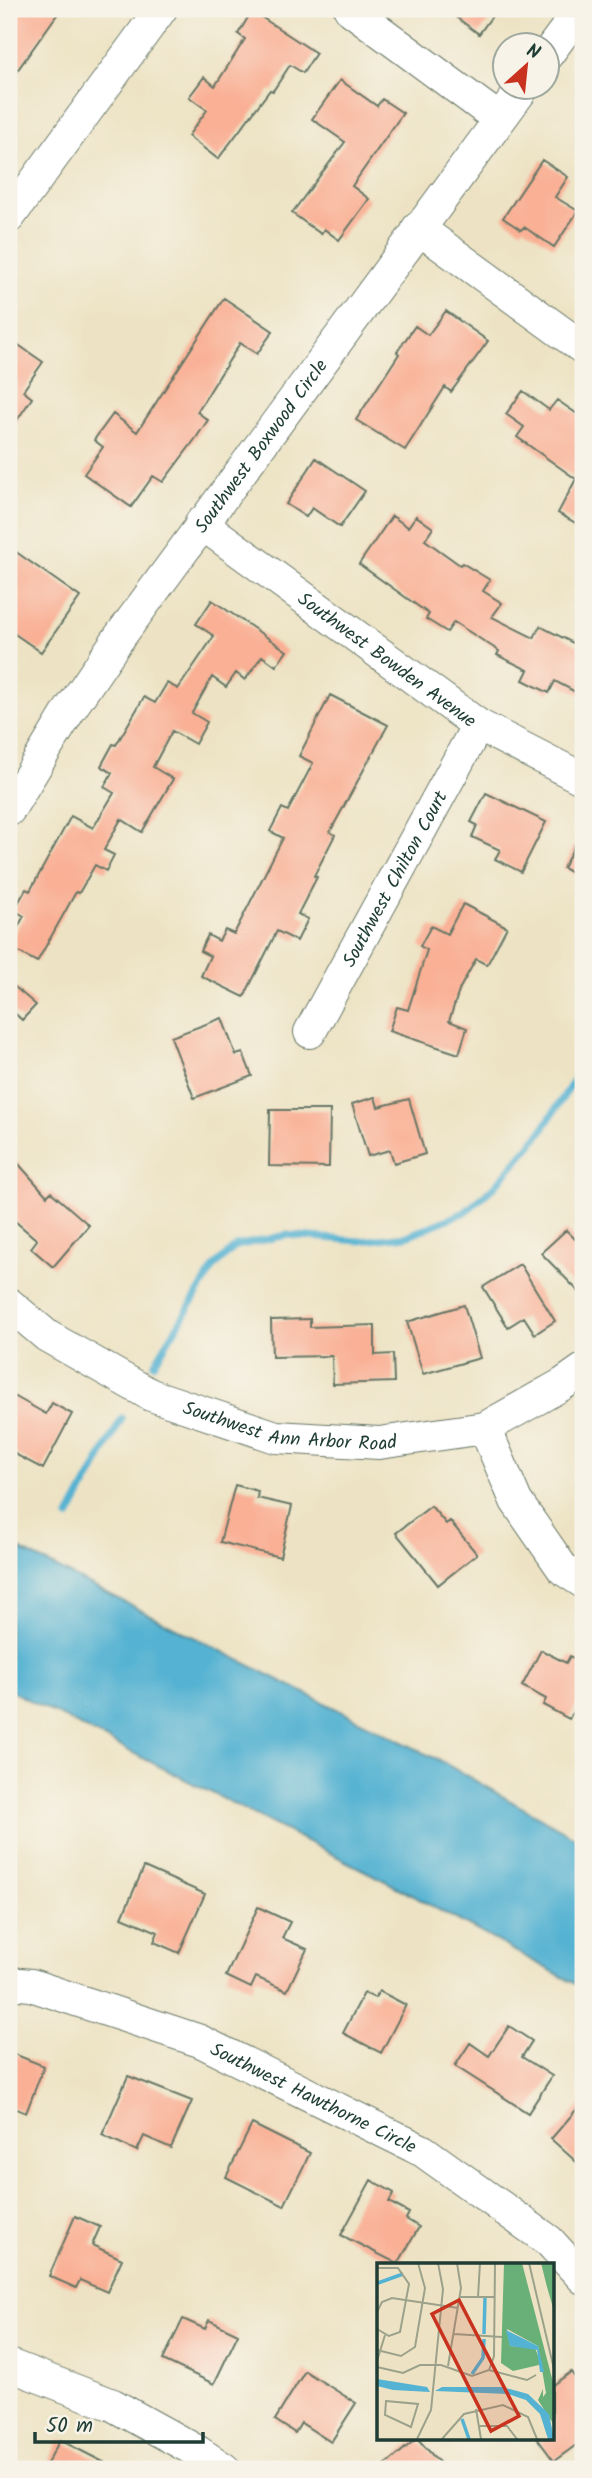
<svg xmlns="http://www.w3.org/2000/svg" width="592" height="2478" font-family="Kalam,sans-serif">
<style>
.water{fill:#54b2d2;stroke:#3a7883;stroke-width:2}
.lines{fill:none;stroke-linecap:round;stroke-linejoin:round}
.stream{stroke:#54b2d2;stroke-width:7}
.building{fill:#f9b095}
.minor-casing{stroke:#677766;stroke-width:34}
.minor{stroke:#fff;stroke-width:32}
.labels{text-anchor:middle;stroke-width:6;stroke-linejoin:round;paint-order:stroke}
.street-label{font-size:19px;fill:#1f3d34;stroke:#f7f3e8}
.inset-river{fill:none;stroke:#54b2d2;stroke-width:3.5}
.inset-road{fill:none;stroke:#9ba18a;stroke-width:2}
.view{fill:#c8321e;fill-opacity:0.15;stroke:#c8321e;stroke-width:3.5}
.inset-edge{fill:none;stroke:#1f3d34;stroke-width:3.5}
</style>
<rect width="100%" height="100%" fill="#f7f3e8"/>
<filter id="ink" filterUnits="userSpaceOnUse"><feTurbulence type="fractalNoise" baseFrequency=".0143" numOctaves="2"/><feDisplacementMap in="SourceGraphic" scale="14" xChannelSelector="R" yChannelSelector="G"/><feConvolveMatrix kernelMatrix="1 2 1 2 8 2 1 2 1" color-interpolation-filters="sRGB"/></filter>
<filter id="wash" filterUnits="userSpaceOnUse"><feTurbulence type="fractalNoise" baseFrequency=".00686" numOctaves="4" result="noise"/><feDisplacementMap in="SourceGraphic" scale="28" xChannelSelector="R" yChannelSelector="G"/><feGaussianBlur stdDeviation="1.57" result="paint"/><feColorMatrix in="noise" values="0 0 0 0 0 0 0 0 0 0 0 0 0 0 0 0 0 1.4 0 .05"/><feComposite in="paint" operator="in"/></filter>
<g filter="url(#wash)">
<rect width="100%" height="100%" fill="#ede3c4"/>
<path class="water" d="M9 1544 444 1763 583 1842V1988L393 1885 9 1690Z"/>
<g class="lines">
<path class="stream" d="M154 1364 214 1267 236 1246 287 1235 360 1241 407 1236 465 1212 496 1185 539 1135 583 1066
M69 1517 122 1418"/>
</g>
<g id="blocks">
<path class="building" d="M19 9H61L9 82V26Z
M445 9H497L479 34Z
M252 11 316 53 303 73 290 65 273 91 270 90 218 159 188 136 207 110 189 97 204 77 215 86 245 39 238 34Z
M340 80 377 106 382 99 403 113 352 186 369 199 339 240 324 229 321 234 292 213 345 142 312 119Z
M542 160 568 177 555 197 578 211 554 247 524 227 521 230 503 218Z
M224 298 273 331 257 354 240 343 197 412 208 420 196 438 163 482 153 476 131 507 84 474 103 447 94 440 113 414 137 432Z
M446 311 488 341 451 392 445 387 405 450 356 420 399 354 397 352 415 326 428 335Z
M17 344 43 362 23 391 32 398 9 432V357Z
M523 391 549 410 557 400 583 418V527L558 513 576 479 517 437 524 427 506 414Z
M316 458 365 491 340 527 312 508 306 517 286 504Z
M392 516 408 527 416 516 433 528 425 540 460 565 462 563 490 580 483 591 502 603 492 617 534 638 540 626 583 648V696L555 681 549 693 523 680 528 670 497 655 499 651 454 622 447 632 426 619 429 614 359 564Z
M9 547 80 597 41 652 9 630Z
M212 600 287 651 276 666 262 656 245 680 236 673 226 687 212 677 192 713 207 722 195 744 172 731 153 767 173 779 142 832 121 819 104 850 114 855 106 871 95 865 79 893 76 892 37 962 9 947V943L24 916 14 910 26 889 30 891 71 816 93 828 114 793 104 787 112 773 101 766 113 744 116 745 144 697 155 703 167 683 178 689 214 636 196 624Z
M330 695 388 725 330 832 335 835 314 876 317 877 298 914 308 919 297 941 277 931 244 997 201 976 210 956 200 951 208 935 219 941 225 930 234 934 283 838 270 831 282 808 288 811 313 763 299 756Z
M486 793 546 822 521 872 495 859 500 850 472 837 477 825 471 822Z
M583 829V879L563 868Z
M463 904 507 927 487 965 476 959 460 988 449 1021 467 1028 459 1054 389 1031 397 1007 408 1010 427 950 420 946 431 926 447 934Z
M9 982 36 1005 22 1020 9 1008Z
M222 1018 236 1055 243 1053 252 1076 194 1098 171 1037Z
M375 1097 378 1107 409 1099 425 1154 394 1163 390 1150 368 1156 352 1104Z
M270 1110H330L329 1167 269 1166Z
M9 1153 47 1196 51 1192 89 1225 53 1267 31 1248 37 1240 9 1216Z
M566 1230 583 1247V1296L541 1253Z
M520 1264 555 1321 535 1334 524 1317 508 1327 483 1287Z
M464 1305 480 1358 423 1374 407 1322Z
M310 1319V1327L375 1325V1355L393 1354 394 1382 333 1384 332 1356 272 1357 271 1320Z
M14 1396 46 1414 52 1403 72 1414 43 1469 9 1451V1406Z
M235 1485 258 1491 257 1498 292 1506 280 1557 220 1542Z
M431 1506 446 1524 450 1521 477 1554 438 1585 396 1533Z
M541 1650 566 1663 570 1656 583 1663V1694L569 1719 543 1705 546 1699 522 1686Z
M144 1867 205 1894 179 1953 154 1942 158 1932 122 1917Z
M258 1907 290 1922 282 1938 307 1949 287 1991 256 1977 251 1988 226 1976Z
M379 1991 406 2005 381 2053 343 2033 364 1993 375 1998Z
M509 2026 532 2041 522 2057 552 2076 528 2113 455 2066 470 2043 489 2056Z
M9 2052 44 2066 26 2113 9 2106Z
M128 2076 192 2101 171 2148 144 2136 137 2151 102 2135Z
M583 2102V2168L551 2139Z
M252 2124 310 2153 284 2206 226 2177Z
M371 2180 394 2193 389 2202 409 2213 406 2219 419 2227 398 2264 341 2235Z
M75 2216 100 2227 92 2245 122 2259 107 2292 80 2280 76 2288 49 2276Z
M183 2319 205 2329 209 2320 238 2334 214 2384 163 2360Z
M305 2371 356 2403 331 2442 301 2423 295 2433 275 2420Z
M571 2372 583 2389V2440L554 2461 537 2438H552V2386Z
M417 2438 445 2469H381Z
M60 2440 117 2469H44Z"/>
</g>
</g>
<g filter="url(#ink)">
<use href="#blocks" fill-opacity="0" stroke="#677766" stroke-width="2"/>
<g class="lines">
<g class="minor-casing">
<g id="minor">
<path d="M350 9 499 119"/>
<path d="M546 56 581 9"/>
<path d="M9 217 161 9"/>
<path d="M418 228 583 348"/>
<path id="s1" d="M201 523 478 725 583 779"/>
<path id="s2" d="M9 810 69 711 118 639 523 88"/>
<path id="s3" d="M310 1032 478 725"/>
<path id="s4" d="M9 1304 47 1336 151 1395 276 1437 379 1443 485 1428 563 1384 583 1370"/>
<path d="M485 1428 516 1501 563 1569 583 1582"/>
<path id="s5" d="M9 1983 31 1985 200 2041 423 2151 549 2241 583 2278"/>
<path d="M9 2365 113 2405 198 2452 224 2469"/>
</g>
</g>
<use href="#minor" class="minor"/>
</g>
</g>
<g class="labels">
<g class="street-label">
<text dy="7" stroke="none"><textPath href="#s2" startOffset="443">Southwest Boxwood Circle</textPath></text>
<text dy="7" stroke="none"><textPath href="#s1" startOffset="231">Southwest Bowden Avenue</textPath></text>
<text dy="7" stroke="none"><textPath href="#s3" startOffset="175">Southwest Chilton Court</textPath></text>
<text dy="7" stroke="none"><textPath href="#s4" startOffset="313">Southwest Ann Arbor Road</textPath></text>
<text dy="7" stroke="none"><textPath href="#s5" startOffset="327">Southwest Hawthorne Circle</textPath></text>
</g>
</g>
<g transform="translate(377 2263)">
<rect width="177" height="177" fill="#ede3c4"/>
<path d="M127 0H145L177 123V162L161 137 166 126V134L169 130 161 83 130 66 133 83 158 85 163 98 162 102 136 108 124 100ZM164 0H177V48L170 24Z" fill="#68b078"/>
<path d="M129 67 161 83 167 109H163L160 87 133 83ZM0 116 50 124 53 129 16 127 0 123ZM65 124H125L151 131 172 151 177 176H171L163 151 149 137 131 131 58 128Z" fill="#54b2d2"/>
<path class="inset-river" d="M1 20 26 11M107 71 108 35M95 111 106 95 107 76M85 156 92 176"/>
<path class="inset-road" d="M152 0 177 106M0 5H21L32 21 23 69 12 73 0 66M83 34H118M101 34 103 0M0 49 5 39 15 35 81 45M77 71 125 74M0 87 24 93 38 84 48 25 41 0M0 98 8 72M71 103 84 25 80 0M0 104 26 110 43 102H64L95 113 112 107 117 93 118 0M112 107 150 117 159 112M9 138 41 141 34 164 8 152ZM99 146 104 176M102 163H130L140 176M40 176 54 147 66 26 61 0M65 176 87 151 126 142 151 154 160 176"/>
<path class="view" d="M82 37 142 153 114 168 55 51Z"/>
<rect width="177" height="177" class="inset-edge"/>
</g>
<rect width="592" height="2478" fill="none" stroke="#f7f3e8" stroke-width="35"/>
<g transform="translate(526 66) rotate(27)"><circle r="33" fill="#f7f3e8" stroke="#a1aaa0" stroke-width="2"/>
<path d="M0-5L12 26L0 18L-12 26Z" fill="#c8321e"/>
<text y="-10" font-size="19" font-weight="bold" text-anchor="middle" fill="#1f3d34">N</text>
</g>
<path d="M35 2432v10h168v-10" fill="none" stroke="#1f3d34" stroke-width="3.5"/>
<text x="46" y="2432" font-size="21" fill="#1f3d34" stroke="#f7f3e8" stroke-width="5" paint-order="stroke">50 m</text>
</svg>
